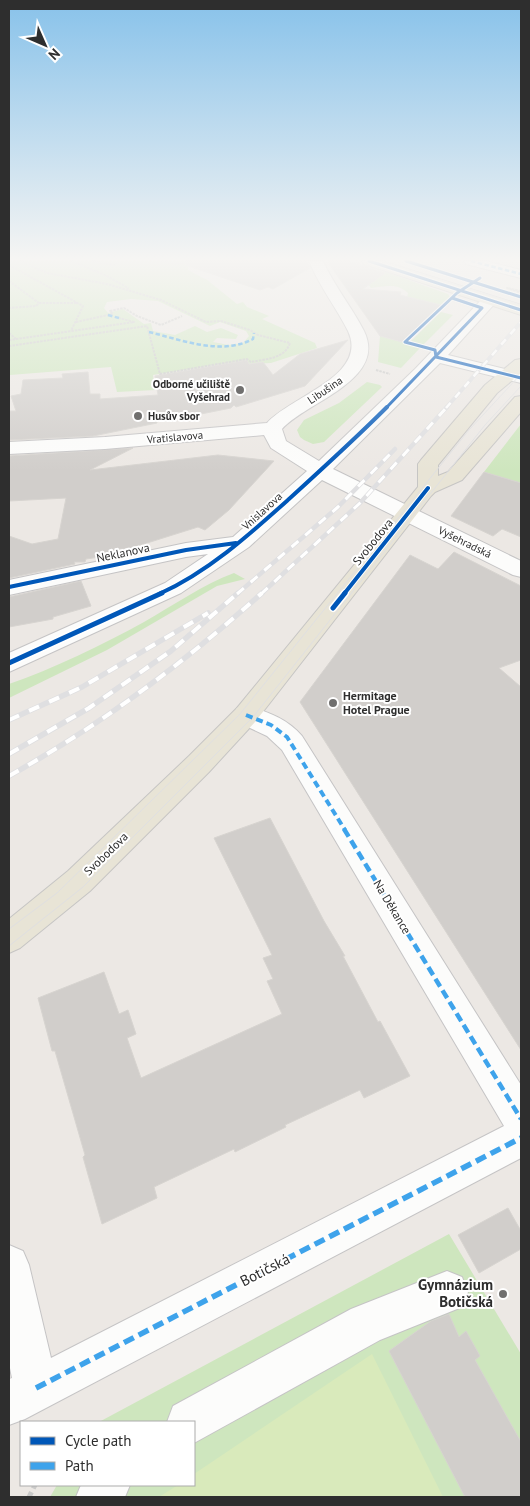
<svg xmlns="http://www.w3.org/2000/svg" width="530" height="1506" font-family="'PT Sans',sans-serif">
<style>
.green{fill:#cee6be;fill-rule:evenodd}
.pitch{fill:#d9eabb}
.building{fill:#d1cecb;stroke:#d7d4d0}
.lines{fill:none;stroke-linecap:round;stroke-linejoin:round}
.minor-casing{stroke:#c5c4c5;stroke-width:2}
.major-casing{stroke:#c6c5c4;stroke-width:2}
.path-far1{stroke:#c9c9c8;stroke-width:2;stroke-dasharray:2.5 1;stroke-linecap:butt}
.path{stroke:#c9c9c8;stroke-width:5;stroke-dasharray:5.5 4;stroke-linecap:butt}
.minor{fill:#fcfcfb;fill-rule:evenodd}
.major{fill:#e8e4d6;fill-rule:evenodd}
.tram{stroke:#dfdfe1;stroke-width:1}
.rail-far2-casing{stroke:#dfdfe1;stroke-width:4}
.rail-far1-casing{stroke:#dfdfe1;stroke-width:4.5}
.rail-casing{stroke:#dfdfe1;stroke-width:5.5}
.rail-far2{stroke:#fff;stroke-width:2.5;stroke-dasharray:7;stroke-linecap:butt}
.rail-far1{stroke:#fff;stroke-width:3;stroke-dasharray:9;stroke-linecap:butt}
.rail{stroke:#fff;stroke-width:4;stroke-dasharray:11;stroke-linecap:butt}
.path-bridge{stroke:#c9c9c8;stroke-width:2;stroke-dasharray:2.5 1;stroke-linecap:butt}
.quiet-far3{stroke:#3ea3eb;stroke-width:2.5;stroke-dasharray:4.5 2.5;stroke-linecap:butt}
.quiet-far2{stroke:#3ea3eb;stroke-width:4;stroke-dasharray:7 4;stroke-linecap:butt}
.quiet-far1{stroke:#3ea3eb;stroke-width:4.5;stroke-dasharray:9 4.5;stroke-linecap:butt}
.quiet{stroke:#3ea3eb;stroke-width:5.5;stroke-dasharray:11 5.5;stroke-linecap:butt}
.cycleway-far2-casing{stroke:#fff;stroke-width:5}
.cycleway-far1-casing{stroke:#fff;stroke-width:6}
.cycleway-casing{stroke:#fff;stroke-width:8}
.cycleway-far2{stroke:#0057b8;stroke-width:3}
.cycleway-far1{stroke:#0057b8;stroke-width:4}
.cycleway{stroke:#0057b8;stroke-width:5}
.poi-dot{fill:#706f6e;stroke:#fff;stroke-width:2}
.labels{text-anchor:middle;stroke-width:4;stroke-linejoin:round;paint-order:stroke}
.far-poi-label{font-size:11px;font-weight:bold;fill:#2e2e2e;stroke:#fff;text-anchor:end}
.far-street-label{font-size:11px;fill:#2e2e2e;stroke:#fff}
.street-label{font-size:12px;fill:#2e2e2e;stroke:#fff}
.poi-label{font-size:12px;font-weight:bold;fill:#2e2e2e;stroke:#fff;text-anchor:start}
.near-street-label{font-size:15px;fill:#2e2e2e;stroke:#fff}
.near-poi-label{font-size:15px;font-weight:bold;fill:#2e2e2e;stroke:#fff;text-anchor:end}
</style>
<rect width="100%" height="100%" fill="#ece8e4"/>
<path class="green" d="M9 261H198L188 266V270L205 279 210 278 206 279 237 304 243 302 247 307 269 316 262 319 315 343 317 348 271 363 249 364 246 360 153 375 155 390 117 392 111 367 10 375 9 387ZM131 299 158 301 210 326 220 322 246 331 249 336 243 343 229 345 213 342 217 338 236 339 238 335 221 328 207 332 195 326 175 335 153 331 151 323 144 324 123 309 108 313 104 308 107 302Z
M386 272 448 294 450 297 441 305 427 302 423 305V308L435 311 420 325 412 323 407 298 408 293C398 283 385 286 371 288L364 279Z
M441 312 453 315 423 345 410 342Z
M380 336 421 347 401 368 378 362Z
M367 382 380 385 382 387 324 442 313 444 304 440 300 437 297 430 304 420 339 403Z
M521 424V483L484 472Z
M234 573 245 579 217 586 107 650 9 698V684C53 669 102 645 144 622 174 605 202 585 234 573Z
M449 1234 521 1354V1497H50L57 1485H194V1422H99Z"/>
<path class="pitch" d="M372 1354 443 1497H159L178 1485H194V1474Z"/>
<path class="building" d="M186 261H307L310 268 273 289 268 287 260 290 185 265Z
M327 261H350L385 273 363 289 401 292 400 295 441 305 402 342 380 336Z
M348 340 305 386 236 407 234 405 231 408 196 415 190 414 157 420V423L93 436 9 440V411H16L11 396 21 394 23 380 63 378 62 374 88 372 90 394H100V399L158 395 155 376 247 360 249 364 263 362 273 375 300 354Z
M133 448 90 470 218 455 274 461 229 510 205 530 198 527 128 549H118V553H107V556L86 559 85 562H74L75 564 9 578V536L32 544 58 539 66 498 9 501V456Z
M484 472 521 483V537L502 529 493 536 451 516Z
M454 552 521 586V660L499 668 521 687V1050L300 702 410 555 438 569Z
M81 581 91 606 53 617V619L9 627V597Z
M270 818 324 921 345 956H343L378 1022 380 1021 410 1076 364 1098 360 1090 285 1125 286 1127 235 1152 234 1149 154 1187 157 1198 102 1224 83 1157 85 1155 55 1051H52L38 998 104 972 119 1014 128 1010 136 1034 127 1038 141 1078 282 1014 267 981 273 979 263 958 272 955 214 838Z
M508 1208 521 1231V1249L479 1273 458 1235Z
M449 1314 459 1337 466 1331 480 1356 475 1360 521 1442V1497H465L389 1351 431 1321Z"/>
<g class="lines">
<g class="minor-casing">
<path id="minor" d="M309 261H323C334 286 352 307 364 331 388 380 306 402 282 429L286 441 319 461 415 369 484 297H496L498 300 448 355 521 373V383L440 363 333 469 521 561V577L513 575 322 480 249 547 181 593 9 672V653L165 583 208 554 186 557 9 595V580L186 543 233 537 307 471 271 448 264 435 105 449 9 454V442L105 437 267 423C291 396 369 376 348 331 336 307 319 286 309 261Z
M464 261H486L521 270V278L466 264Z
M246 705C267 712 287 718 302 736L521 1085V1158L25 1419 9 1425V1379L12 1378 9 1363V1245L23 1251 29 1265 51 1358 504 1126 282 750 267 736 237 722 233 715 237 708Z
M447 1271 462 1277 468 1292 462 1307 380 1340 194 1443V1422H167L173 1406 351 1309Z
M81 1485H130L125 1497H76Z"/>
</g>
<g class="major-casing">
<path id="major" d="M362 261H382L521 305V315L364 264Z
M521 359V373L497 393 438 465V476L448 472 515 397 521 396V412L462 480 435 492 431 496 255 722 209 772 90 891 20 948 9 953V919L68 871 189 756 237 708 418 487V464L421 460 485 385 515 360Z"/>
</g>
<path class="path-far1" d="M71 261 105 275 128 288 127 290
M92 261 115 265 118 263
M161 261 176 264 192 261
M9 265 83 306 71 331
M9 281 39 303 36 306 9 308
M39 303H78
M76 322 113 314 110 311 124 308 137 316 161 325 182 316
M9 333 16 339
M9 340 134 322 119 318
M419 345 405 342 445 304
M9 346 147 326 160 374 247 359 251 362C265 359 285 359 290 343L258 335 250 330 221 321 206 322 161 300 107 284 47 273 20 261
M376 370 390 374"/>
<path class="path" d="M29 1497 35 1485"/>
<use href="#minor" class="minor"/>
<use href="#major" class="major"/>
<path class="tram" d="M381 261 521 305
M9 929 57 893 240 714 469 430 521 374
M9 946 83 887 253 717 485 425 521 386"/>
<g class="rail-far2-casing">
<path id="rail-far2" d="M446 408 521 322"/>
</g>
<g class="rail-far1-casing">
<path id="rail-far1" d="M237 594 338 507 395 449
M261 594 360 503 447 407"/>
</g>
<g class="rail-casing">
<path id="rail" d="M9 720 82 687 208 613
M9 754 89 708 171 651 238 593
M9 776C101 725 184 663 262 593"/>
</g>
<use href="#rail-far2" class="rail-far2"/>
<use href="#rail-far1" class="rail-far1"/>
<use href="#rail" class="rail"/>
<path class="path-bridge" d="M519 292 507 288 521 291"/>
<path class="quiet-far3" d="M471 261 521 274
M108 315 119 318
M149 332C182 340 221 356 253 339L254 333"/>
<path class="quiet-far2" d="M246 715 271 725 287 737 345 830"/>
<path class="quiet-far1" d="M344 829 521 1119"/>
<path class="quiet" d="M36 1388 521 1138"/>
<g class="cycleway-far2-casing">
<path id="cycleway-far2" d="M369 261 521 310
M406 261 521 297
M436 357 435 350 405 342 457 293 480 278
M436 357 521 378
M386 408 482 308 452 298"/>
</g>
<g class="cycleway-far1-casing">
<path id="cycleway-far1" d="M9 587 186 550 236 543
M159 594C208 572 250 534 289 499 322 469 355 439 387 407
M344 594 428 488"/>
</g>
<g class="cycleway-casing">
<path id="cycleway" d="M333 608 345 593
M9 663 162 593"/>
</g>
<use href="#cycleway-far2" class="cycleway-far2"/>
<use href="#cycleway-far1" class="cycleway-far1"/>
<use href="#cycleway" class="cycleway"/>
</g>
<linearGradient id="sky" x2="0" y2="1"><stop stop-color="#88c2ea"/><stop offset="0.55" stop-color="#f6f5f3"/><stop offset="1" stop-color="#f6f5f3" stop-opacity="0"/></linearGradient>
<rect width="530" height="471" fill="url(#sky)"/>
<g class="poi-dot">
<circle cx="240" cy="390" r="5"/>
<circle cx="138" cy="416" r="5"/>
<circle cx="333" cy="703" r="5"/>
<circle cx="503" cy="1294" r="5"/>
</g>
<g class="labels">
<g class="far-poi-label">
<text x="230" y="388">Odborné učiliště<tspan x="230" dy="13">Vyšehrad</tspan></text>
<text x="148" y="420" text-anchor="start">Husův sbor</text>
</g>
<g class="far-street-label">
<text transform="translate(325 390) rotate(-34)" y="4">Libušina</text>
<text transform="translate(175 437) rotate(-5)" y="4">Vratislavova</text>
<text transform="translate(262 511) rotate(-42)" y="4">Vnislavova</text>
<text transform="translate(465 542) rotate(26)" y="4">Vyšehradská</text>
</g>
<g class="street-label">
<text transform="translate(373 542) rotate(-51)" y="4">Svobodova</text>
<text transform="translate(123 553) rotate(-12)" y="4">Neklanova</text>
<text transform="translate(106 854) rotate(-44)" y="4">Svobodova</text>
<text transform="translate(392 907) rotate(59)" y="4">Na Děkance</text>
</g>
<g class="poi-label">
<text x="343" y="700">Hermitage<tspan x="343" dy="14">Hotel Prague</tspan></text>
</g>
<g class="near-street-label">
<text transform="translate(265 1270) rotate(-27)" y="5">Botičská</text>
</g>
<g class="near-poi-label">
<text x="493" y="1290">Gymnázium<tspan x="493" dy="17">Botičská</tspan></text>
</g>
</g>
<rect width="530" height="1506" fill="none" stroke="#2e2e2e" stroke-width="20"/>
<rect x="20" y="1421" width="175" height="65" fill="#ffffff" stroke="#ababab"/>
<rect x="30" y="1437" width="25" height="8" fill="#0057b8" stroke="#ababab"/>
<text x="65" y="1446" font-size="15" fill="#2e2e2e">Cycle path</text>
<rect x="30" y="1462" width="25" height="8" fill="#3ea3eb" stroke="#ababab"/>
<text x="65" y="1471" font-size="15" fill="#2e2e2e">Path</text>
<g transform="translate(45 45) rotate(135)" stroke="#ffffff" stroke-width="4" paint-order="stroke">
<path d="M0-4L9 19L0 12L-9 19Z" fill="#2e2e2e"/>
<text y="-8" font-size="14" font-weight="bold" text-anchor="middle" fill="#2e2e2e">N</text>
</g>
</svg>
